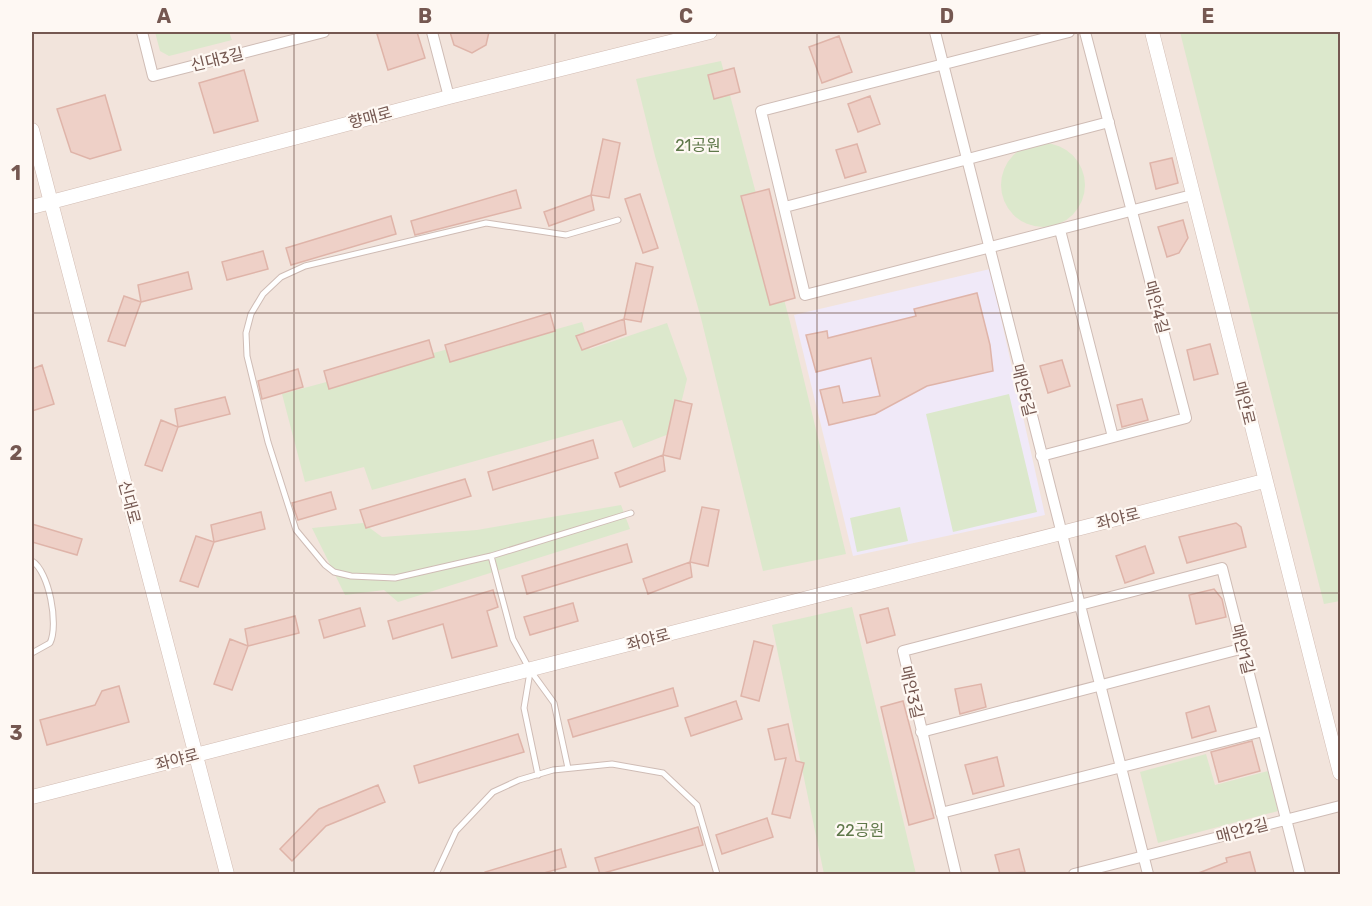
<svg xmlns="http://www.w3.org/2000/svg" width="1372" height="906" font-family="Rubik,'Noto Sans KR',sans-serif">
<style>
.residential{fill:#f2e4dc}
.education{fill:#f0e9f8}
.green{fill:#dce8cc}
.building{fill:#eed0c7;stroke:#dfb4a9;stroke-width:1.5}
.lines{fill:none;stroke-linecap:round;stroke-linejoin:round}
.lane-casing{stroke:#cfbcb5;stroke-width:7}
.street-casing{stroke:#cfbcb5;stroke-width:12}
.secondary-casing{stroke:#d2bcb3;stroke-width:15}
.lane{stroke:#fff;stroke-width:5}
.street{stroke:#fff;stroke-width:10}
.secondary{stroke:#fff;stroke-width:14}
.grid{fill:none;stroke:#755851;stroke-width:1.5;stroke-opacity:0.55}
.labels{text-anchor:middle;stroke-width:4.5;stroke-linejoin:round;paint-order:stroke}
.street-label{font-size:16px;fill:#755851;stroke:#fef8f3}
.park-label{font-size:16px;fill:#5f784a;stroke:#fef8f3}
.neatline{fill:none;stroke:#755851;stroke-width:2}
.grid-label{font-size:20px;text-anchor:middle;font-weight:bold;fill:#755851}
</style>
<rect width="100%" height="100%" fill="#fbf3ed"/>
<path class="residential" d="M32 32H1340V874H32Z"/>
<path class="education" d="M990 269 1045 515 853 556 794 315Z"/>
<path class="green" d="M155 32H229L232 40 169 56 160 51Z
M1180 32H1340V601L1324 604Z
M721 61 790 322 846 554 763 571 701 318 655 156 636 79Z
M1001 185a42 42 0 1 1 84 0a42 42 0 1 1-84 0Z
M582 322 590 349 667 323 687 379 674 432 633 448 622 420 372 490 364 467 305 482 282 394 452 348 453 358Z
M1009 394 1037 512 953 532 926 414Z
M621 505 630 529 398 602 384 590 345 595 312 528 363 523 382 537 477 530Z
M900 507 908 541 857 552 850 518Z
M852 607 916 874H824L772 625Z
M1206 754 1215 785 1268 771 1278 811 1158 843 1140 772Z"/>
<path class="building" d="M384 32H417L425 58 388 70 377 34Z
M450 32H489L486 45 472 53 454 45Z
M839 36 852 72 822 83 809 47Z
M734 68 740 92 714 99 708 75Z
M244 70 258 121 214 133 199 83Z
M105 95 121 150 90 159 71 152 57 109Z
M870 96 880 124 858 132 848 104Z
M603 139 620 143 609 198 591 195Z
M857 144 866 172 845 178 836 150Z
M1172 158 1178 183 1156 189 1150 163Z
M769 189 795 298 770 305 741 196Z
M516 190 521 208 415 235 411 221Z
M640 194 658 248 643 253 625 199Z
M591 195 594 210 549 226 544 212Z
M391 216 396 234 291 265 286 248Z
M1183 220 1188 238 1179 253 1167 257 1158 227Z
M263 251 268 269 227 280 222 262Z
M636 263 653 267 641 322 624 319Z
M188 272 192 289 141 302 138 285Z
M977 293 990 345 993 371 927 386 875 414 829 425 820 390 839 386 843 403 880 396 871 358 816 372 806 335 827 331 828 338 916 316 914 309Z
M124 296 141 302 125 346 108 341Z
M550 313 555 331 450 362 445 345Z
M624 319 626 334 582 350 576 336Z
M429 340 434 357 329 389 324 371Z
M1210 344 1218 374 1194 380 1187 350Z
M1062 360 1070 386 1048 393 1040 366Z
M42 365 54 404 32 411V369Z
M298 369 303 387 262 399 258 381Z
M225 397 230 414 178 427 175 409Z
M1142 399 1148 420 1122 427 1117 405Z
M675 400 692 404 680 459 663 455Z
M161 420 178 427 162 471 145 465Z
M593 440 598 458 493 490 488 472Z
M663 455 665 471 620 487 615 473Z
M465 479 471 496 366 528 360 510Z
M331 492 336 509 298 520 292 503Z
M702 507 719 510 708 566 690 562Z
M261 512 265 529 214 542 211 525Z
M1236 523 1241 527 1246 547 1187 563 1179 537Z
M32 524 82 539 77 555 32 542Z
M196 536 214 542 198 587 180 581Z
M627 544 632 562 527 594 522 576Z
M1145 546 1154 573 1125 583 1116 556Z
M690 562 692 577 648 594 643 579Z
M1214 589 1222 599 1226 617 1196 624 1189 595Z
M493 590 498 607 487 611 497 646 452 658 443 624 393 639 388 621Z
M573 603 578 621 530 635 524 617Z
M360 608 365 626 324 638 319 620Z
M888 608 895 635 867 643 860 615Z
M295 616 299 633 248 646 245 629Z
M230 639 248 646 232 690 214 684Z
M754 641 773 646 759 701 741 696Z
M981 684 986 707 960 714 955 689Z
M119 686 129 722 47 745 40 720 95 705 102 691Z
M673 688 678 706 573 737 568 720Z
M736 701 742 719 691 736 685 718Z
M903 701 934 818 909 825 881 707Z
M1209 706 1216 731 1192 738 1186 713Z
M788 724 796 761 804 763 790 818 772 814 786 758 775 760 768 729Z
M518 734 524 752 419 783 414 766Z
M1252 741 1260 771 1219 782 1211 752Z
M997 757 1004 786 973 794 965 765Z
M378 785 385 802 326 826 292 861 280 849 319 809Z
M767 818 773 837 722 854 716 835Z
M698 827 703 845 600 874 595 858Z
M561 849 566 867 540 874H485V872Z
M1019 849 1025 872 1000 874 995 855Z
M1250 852 1256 874H1196L1227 862 1226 858Z"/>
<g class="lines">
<g class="lane-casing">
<path id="lane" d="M491 556 631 513
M32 561C49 571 59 625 50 643L32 653
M530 672 524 708 538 775
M568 768 554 703 530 670 513 639 491 556 395 578 351 576 334 572 325 565 296 530 268 442 247 356 246 333 251 314 263 294 281 277 305 266 486 223 566 235 618 220
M436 874 456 831 493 792 519 780 553 770 612 764 663 773 697 805 717 874"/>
</g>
<g class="street-casing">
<path id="street" d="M142 32 153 76 324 32
M432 32 449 97
M935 32 1148 874
M1069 32 761 111 805 295 1192 195
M785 207 1109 122
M1060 230 1113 437
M1041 456 1186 418 1085 32
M921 732 1244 648
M941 813 1263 731
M956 874 903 651 1222 568 1300 874
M1074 874 1340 806"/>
</g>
<g class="secondary-casing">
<path id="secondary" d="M1152 32 1340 773
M32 130 227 874
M32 207 449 97 710 32
M32 797 1264 481"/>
</g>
<use href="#lane" class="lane"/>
<use href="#street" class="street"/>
<use href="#secondary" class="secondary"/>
</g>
<path class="grid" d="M294 32V874M555 32V874M817 32V874M1078 32V874M32 313H1340M32 593H1340"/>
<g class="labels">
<g class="street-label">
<text transform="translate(217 59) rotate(-14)" y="6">신대3길</text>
<text transform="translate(370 117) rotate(-15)" y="6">향매로</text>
<text transform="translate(1157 307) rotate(75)" y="6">매안4길</text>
<text transform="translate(1024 390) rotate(76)" y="6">매안5길</text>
<text transform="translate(1245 403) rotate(76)" y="6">매안로</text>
<text transform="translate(130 502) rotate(75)" y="6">신대로</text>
<text transform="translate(1118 518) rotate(-14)" y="6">좌야로</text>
<text transform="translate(648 639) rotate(-15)" y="6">좌야로</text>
<text transform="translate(1243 649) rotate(76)" y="6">매안1길</text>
<text transform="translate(912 692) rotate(77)" y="6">매안3길</text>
<text transform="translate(177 759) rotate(-15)" y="6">좌야로</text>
<text transform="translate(1242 830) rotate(-15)" y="6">매안2길</text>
</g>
<g class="park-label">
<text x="698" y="151">21공원</text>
<text x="860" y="836">22공원</text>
</g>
</g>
<rect width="1372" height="906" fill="none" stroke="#fef8f3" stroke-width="66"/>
<rect x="33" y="33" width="1306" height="840" class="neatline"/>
<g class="grid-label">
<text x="164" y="23">A</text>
<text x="425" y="23">B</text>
<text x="686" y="23">C</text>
<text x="947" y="23">D</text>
<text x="1208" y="23">E</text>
<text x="16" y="180">1</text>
<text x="16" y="460">2</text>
<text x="16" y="740">3</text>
</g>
</svg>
